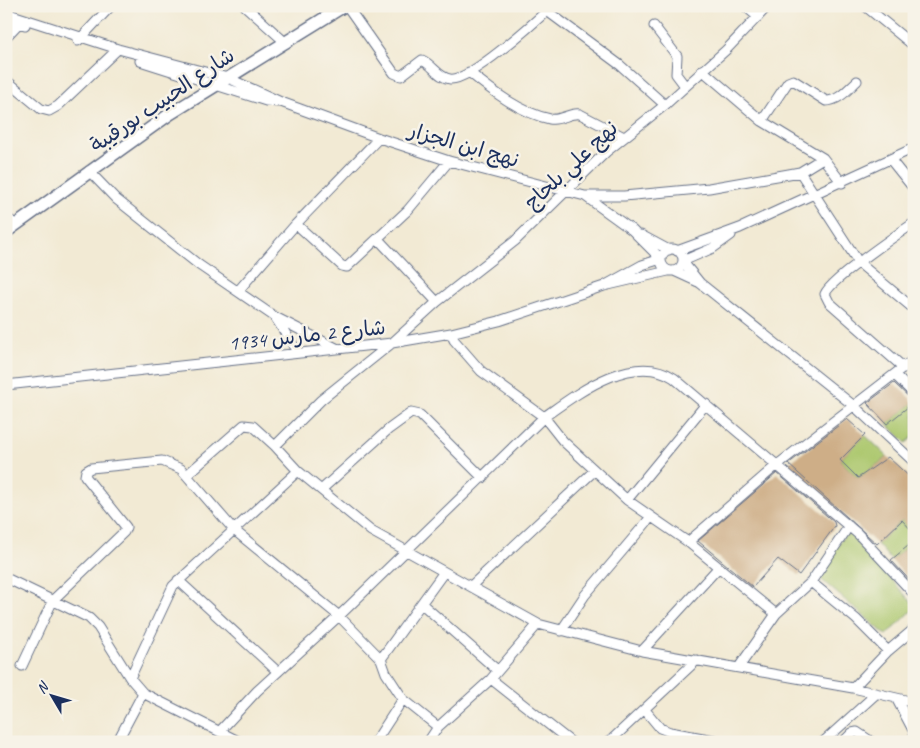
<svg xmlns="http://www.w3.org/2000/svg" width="920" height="748" font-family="Caveat,'Playpen Sans Arabic',sans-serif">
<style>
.green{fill:#acc76d;stroke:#647b66}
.building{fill:#ceae87}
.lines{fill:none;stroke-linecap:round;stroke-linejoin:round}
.minor-casing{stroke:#667087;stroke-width:11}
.major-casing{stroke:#667087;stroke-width:14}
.minor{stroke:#fff;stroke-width:9}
.major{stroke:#fff;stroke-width:11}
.labels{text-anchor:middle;stroke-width:5;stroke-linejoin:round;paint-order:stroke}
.street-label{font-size:21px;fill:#1b2f5e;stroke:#f7f3e8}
</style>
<rect width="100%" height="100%" fill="#f7f3e8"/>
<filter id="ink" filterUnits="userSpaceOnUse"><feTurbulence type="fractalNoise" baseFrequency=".02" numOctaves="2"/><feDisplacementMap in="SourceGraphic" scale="10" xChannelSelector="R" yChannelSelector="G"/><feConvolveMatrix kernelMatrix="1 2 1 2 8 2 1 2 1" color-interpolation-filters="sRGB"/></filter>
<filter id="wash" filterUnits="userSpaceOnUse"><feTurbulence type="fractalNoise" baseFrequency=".0096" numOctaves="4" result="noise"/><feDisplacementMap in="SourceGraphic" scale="20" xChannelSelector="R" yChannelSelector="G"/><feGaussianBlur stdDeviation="1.12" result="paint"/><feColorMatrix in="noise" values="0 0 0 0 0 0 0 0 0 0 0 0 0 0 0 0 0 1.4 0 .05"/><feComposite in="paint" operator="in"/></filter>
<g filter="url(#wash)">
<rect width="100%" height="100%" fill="#f2ead4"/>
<path class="green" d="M914 402V436L906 443 887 424Z
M865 435 888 457 858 478 840 460Z
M902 520 914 533V541L891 560 877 544Z
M848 530 914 605V609L886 635 817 576Z"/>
<g id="blocks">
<path class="building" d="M894 383 914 402 887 424 867 403Z
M847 419 865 435 840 460 858 478 888 457 914 481V533L902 520 877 544 788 464Z
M777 473 834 522 835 526 799 575 778 559 753 587 698 541Z
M914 541V585L891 560Z"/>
</g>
</g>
<g filter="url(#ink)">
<use href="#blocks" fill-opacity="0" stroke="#667087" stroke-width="1"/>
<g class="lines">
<g class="minor-casing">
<path id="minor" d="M245 6 286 43
M347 6 394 73 401 76 422 60C432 64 439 78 450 79 469 82 536 21 552 6
M745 6 758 17
M768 6 726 50 665 105 606 152 515 241 437 302 392 343 321 400 275 446 298 471 371 531 538 624 642 651 853 688 914 702
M865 6 914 46
M547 11 620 65 665 105
M6 13 118 49 228 78 281 102 379 138 449 161 585 196 632 230 661 259 642 265 604 286
M6 19 25 25
M654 26 677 56 676 74 685 86
M6 37 21 21
M78 41 111 6
M140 61 266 101 278 102
M702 70 762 121 823 158 842 183
M469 72C492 91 521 113 550 119 561 121 570 112 580 114L624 137
M6 80 41 109 49 111 58 106 118 49
M762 121 788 82 793 80 826 101C839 101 848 89 857 81
M890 159 914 189
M89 171 116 199 199 265 275 317 338 349
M800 172 859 263 914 309
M585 196H624L709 188 800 172 823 158
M6 217 16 225
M296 224 342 266 347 267 408 210 449 161
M641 235 669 250
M379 240 437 302
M661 260a11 11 0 1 1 22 0a11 11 0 1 1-22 0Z
M677 251 740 228 914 148
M683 261 713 248 731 235
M683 262 700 283 854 406 914 462
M674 271 698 282
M238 291 296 224 379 138
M275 317 298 353
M451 333 454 340 481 371 544 417 563 441 627 500 688 542 776 614
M904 368 829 302 825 294C830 280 898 234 914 223
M895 375 914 394
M6 385 392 343 451 333 499 321 604 286 668 271
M188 474 244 425 253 426 275 446
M321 490 389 429 411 413 420 415 483 478
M627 500 706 404
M688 542 777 465 914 359
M6 578 89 618 98 627 130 678 143 693 240 742
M178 580 278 672
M811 582 856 619 888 651
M471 586 594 471
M422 604 497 670
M561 631 585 595 651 517
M642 651 718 568
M381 659 444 572
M22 666 53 600 124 532 126 527 85 476 86 471 91 468 162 461 181 469 234 530 339 616 381 659 386 673 403 699 438 727
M739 667 776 614 811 582 849 526
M130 678 173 586 298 471
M491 679 571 742
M853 688 888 651 914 629
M896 698 914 732
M645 710 660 728 670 732 725 742
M220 731 257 691 339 616 544 417C578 393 633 351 674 378L858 534 914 594
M117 742 143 693
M375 742 403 699
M428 742 438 727 491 679 538 624
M609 742 697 660
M823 742 876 694
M843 742 852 733 857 732 872 742"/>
</g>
<g class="major-casing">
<path id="major" d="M6 232 170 114 344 6"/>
</g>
<use href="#minor" class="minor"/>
<use href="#major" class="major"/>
</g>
</g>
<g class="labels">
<g class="street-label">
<text transform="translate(162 100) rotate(-34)" y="7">شارع الحبيب بورقيبة</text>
<text transform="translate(464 145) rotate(16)" y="7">نهج ابن الجزار</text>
<text transform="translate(571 165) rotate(-43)" y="7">نهج علي بلحاج</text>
<text transform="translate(307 335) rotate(-6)" y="7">شارع 2 مارس 1934</text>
</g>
</g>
<rect width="920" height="748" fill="none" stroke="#f7f3e8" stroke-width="25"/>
<g transform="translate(52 696) rotate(308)" stroke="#f7f3e8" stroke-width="4" paint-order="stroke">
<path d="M0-4L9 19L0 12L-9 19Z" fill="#1b2f5e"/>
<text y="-8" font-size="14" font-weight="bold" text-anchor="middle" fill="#1b2f5e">N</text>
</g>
</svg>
